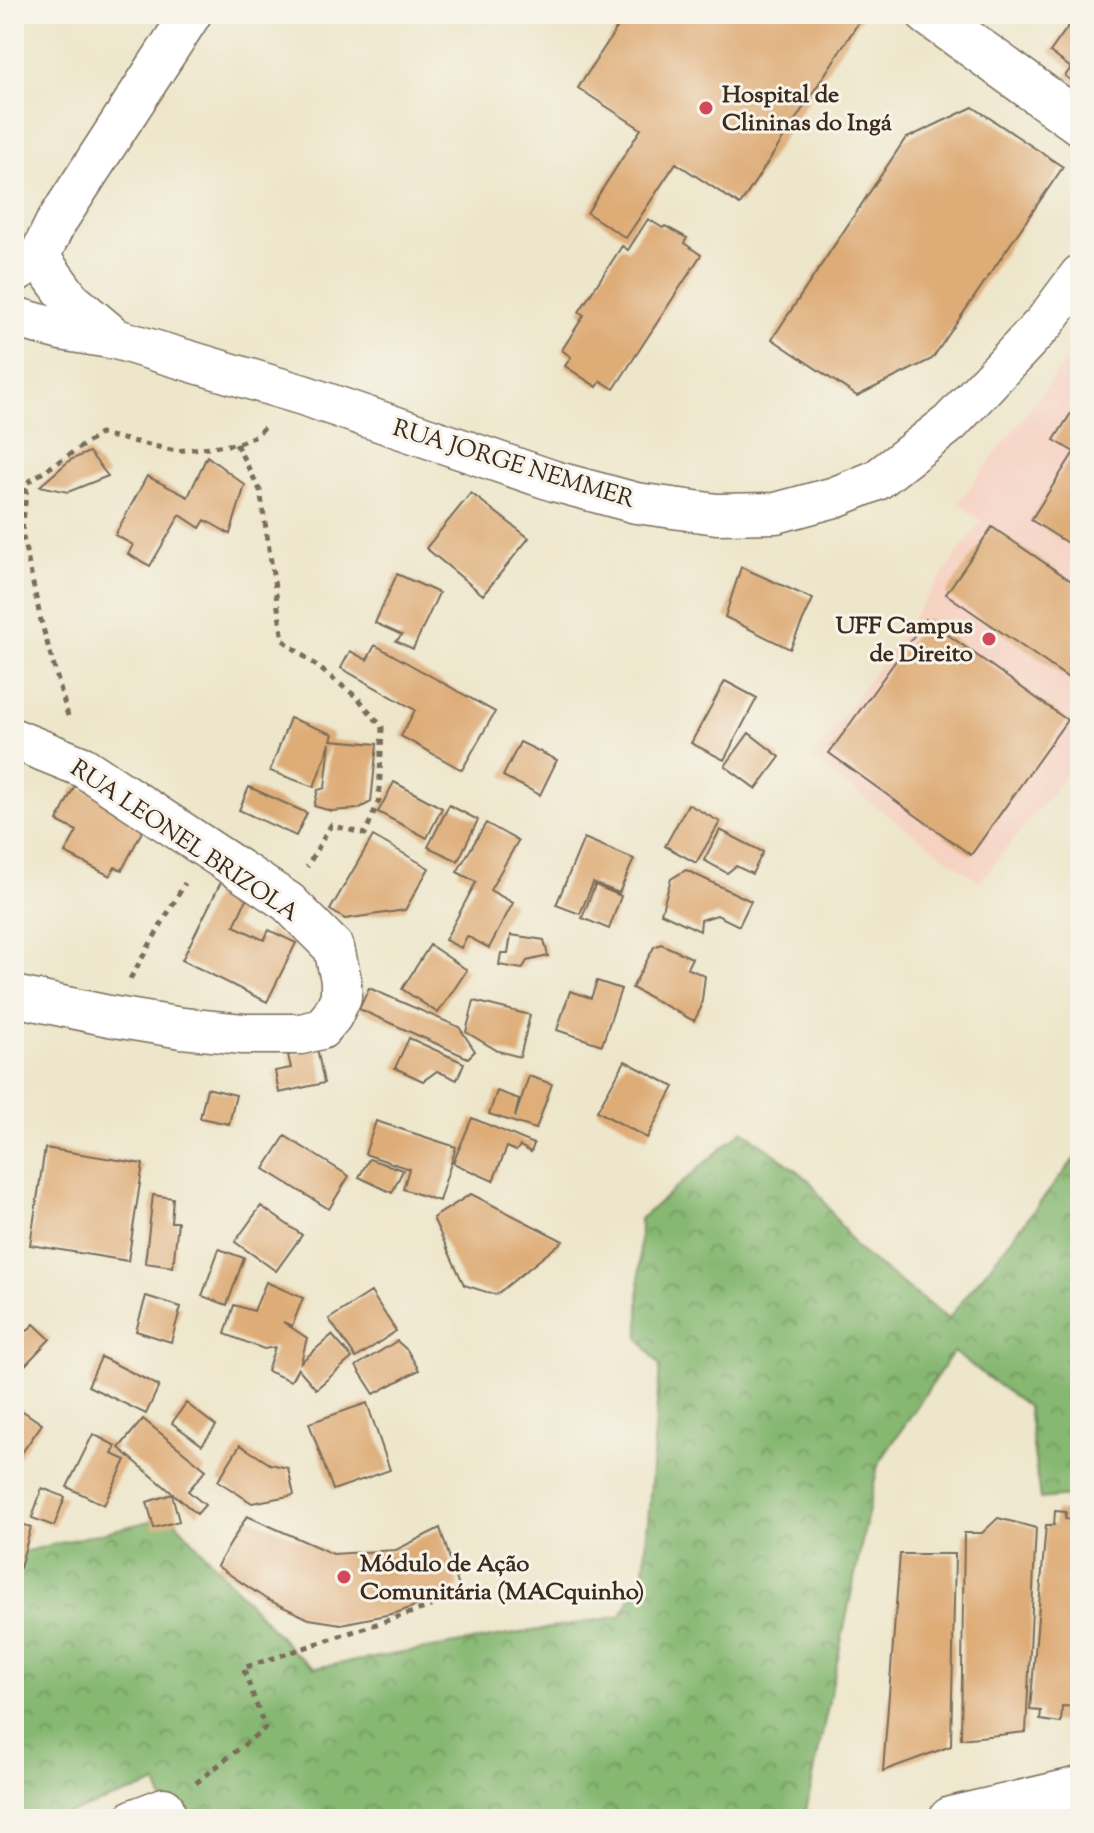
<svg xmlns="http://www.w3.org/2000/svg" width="1094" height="1833" font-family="'Sorts Mill Goudy',serif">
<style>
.built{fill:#f6d2c3}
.forest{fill:url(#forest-crowns);stroke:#607148;stroke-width:2}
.building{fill:#deac77}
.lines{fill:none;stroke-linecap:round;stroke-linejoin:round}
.street-casing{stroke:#796c5a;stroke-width:43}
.secondary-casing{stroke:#796c5a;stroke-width:47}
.path{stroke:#796c5a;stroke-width:5;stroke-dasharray:6 6;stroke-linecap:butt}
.street{stroke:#fff;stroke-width:40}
.secondary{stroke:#fff;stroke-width:44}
.poi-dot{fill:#d1495b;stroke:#f7f3e8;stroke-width:3}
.labels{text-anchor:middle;stroke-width:6;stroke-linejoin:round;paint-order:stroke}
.poi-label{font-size:24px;font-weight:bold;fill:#3b2a1e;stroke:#f7f3e8;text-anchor:start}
.street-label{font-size:24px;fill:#3b2a1e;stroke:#f7f3e8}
</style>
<defs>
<pattern id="forest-crowns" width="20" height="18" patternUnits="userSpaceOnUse" patternTransform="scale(2)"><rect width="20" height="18" fill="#86b872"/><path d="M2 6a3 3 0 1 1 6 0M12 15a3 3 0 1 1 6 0" fill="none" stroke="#6f965d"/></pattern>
</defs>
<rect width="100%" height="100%" fill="#f7f3e8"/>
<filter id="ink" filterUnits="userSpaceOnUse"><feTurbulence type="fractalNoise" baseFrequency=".0125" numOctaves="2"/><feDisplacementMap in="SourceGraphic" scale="16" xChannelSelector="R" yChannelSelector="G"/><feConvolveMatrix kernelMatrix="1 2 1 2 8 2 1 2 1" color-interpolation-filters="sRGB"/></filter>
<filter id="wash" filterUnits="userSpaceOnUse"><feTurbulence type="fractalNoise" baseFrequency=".006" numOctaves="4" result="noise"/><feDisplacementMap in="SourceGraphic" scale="32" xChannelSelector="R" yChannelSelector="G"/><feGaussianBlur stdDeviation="1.8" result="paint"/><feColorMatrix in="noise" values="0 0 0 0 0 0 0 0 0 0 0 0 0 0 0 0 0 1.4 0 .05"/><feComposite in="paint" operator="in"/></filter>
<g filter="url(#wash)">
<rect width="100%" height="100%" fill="#ede6ca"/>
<path class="built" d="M1080 342V757L980 882 812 760 981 521 958 503Z"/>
<path class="forest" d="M743 1130 809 1180 857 1249 948 1319 1080 1152V1495L1040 1499 1028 1407 953 1352 878 1465 806 1811 783 1819H170L156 1784 52 1819H14V1554L171 1516 293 1652 314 1668 621 1616 644 1572 660 1366 639 1338 640 1219Z"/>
<g id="blocks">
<path class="building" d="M626 14H864L740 205 676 163 626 238 587 213 641 129 578 88Z
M1077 14H1080V87L1065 76 1071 68 1050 52Z
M973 107 1063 167 932 359 857 396 772 339 905 139Z
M648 219 663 228 665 226 687 238 684 243 701 255 614 389 601 381 597 387 565 366 571 357 562 350 584 315 579 312 622 246 628 250Z
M1080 399V551L1031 520 1074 452 1054 440Z
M89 452 108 476 68 492 40 486 70 460Z
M207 456 245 485 230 534 205 520 200 528 180 515 150 566 128 554 133 545 115 535 147 476 188 497Z
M471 493 529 538 483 595 426 548Z
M992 527 1080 587V686L946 594Z
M741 567 813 599 790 649 725 617Z
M397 574 439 593 413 649 396 641 402 635 375 623Z
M926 619 1067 720 971 855 829 753Z
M375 645 495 712 462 770 401 736 415 710 341 668 350 651 367 660Z
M725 681 757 698 724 760 691 743Z
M290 718 333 734 331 740 377 744 371 802 358 809 331 811 314 806 318 790 325 788 330 743 314 787 270 771Z
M749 733 780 757 756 789 725 766Z
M520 742 557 760 540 795 503 776Z
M394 782 442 808 427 838 378 812Z
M75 785 147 822 122 870 115 867 110 876 65 853 77 831 57 821Z
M249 787 307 813 296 836 239 810Z
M688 804 720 822 696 863 665 846Z
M449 805 478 820 458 861 428 847Z
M486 823 518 841 490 890 513 903 489 948 467 936 461 948 445 940 476 882 457 872Z
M720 830 763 852 752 874 736 866 727 873 704 860Z
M373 836 429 868 405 910 345 919 330 910Z
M584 838 634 859 619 893 593 883 580 914 556 905Z
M686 870 751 901 739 926 717 915 701 920 700 931 661 913 671 879Z
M221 882 248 896 234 926 264 940 269 930 296 943 267 1002 182 960Z
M595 885 621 896 609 929 582 918Z
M511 935 544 940 548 956 527 961 522 969 499 965 501 953H508Z
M661 944 692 958 687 968 705 976 701 1008 694 1021 632 988 654 947Z
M430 945 467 970 438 1013 402 989Z
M597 981 621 989 602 1045 557 1030 570 991 591 998Z
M369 988 459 1027 475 1051 468 1058 359 1009Z
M474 1001 530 1015 520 1057 498 1051 466 1032Z
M409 1038 464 1063 457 1080 437 1071 423 1081 395 1068Z
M317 1048 324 1083 279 1093 275 1071 291 1068 288 1055Z
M625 1061 674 1087 647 1138 597 1111Z
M529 1076 552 1084 536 1129 489 1114 497 1091 519 1099 515 1117Z
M207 1088 236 1095 229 1124 200 1118Z
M472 1118 534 1144 531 1152 520 1146 516 1151 507 1147 493 1181 453 1163Z
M376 1121 456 1147 439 1201 403 1189 409 1169 365 1154Z
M285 1136 349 1176 329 1209 264 1169Z
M45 1148 143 1164 128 1261 30 1245Z
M369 1159 403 1170 392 1193 359 1177Z
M471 1194 563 1241 496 1295 464 1285 433 1218Z
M153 1195 173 1198 171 1222H178L173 1267 145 1263Z
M261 1206 302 1235 276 1271 235 1242Z
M219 1249 244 1258 227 1305 202 1296Z
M266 1282 303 1298 292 1326 283 1322 307 1338 301 1362 332 1335 352 1358 316 1389 298 1368 291 1381 267 1371 275 1347 264 1349 225 1334 234 1305 254 1311Z
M371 1292 396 1331 356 1358 329 1319Z
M146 1296 181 1307 171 1342 136 1331Z
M34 1324 50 1339 14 1377V1344Z
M397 1341 407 1350 419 1370 374 1394 356 1366Z
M101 1357 159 1386 146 1414 88 1386Z
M186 1403 216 1426 202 1445 172 1423Z
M367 1403 390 1470 333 1490 309 1423Z
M14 1405 42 1424 14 1464Z
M143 1419 206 1470 188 1491 205 1505 197 1514 119 1448Z
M93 1434 116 1446 112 1454 126 1460 104 1505 67 1487Z
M240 1445 270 1464 288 1468 294 1495 252 1503 218 1481Z
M42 1488 65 1497 54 1526 32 1518Z
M172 1494 179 1521 154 1528 147 1502Z
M1055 1511 1066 1512 1065 1519 1080 1521V1707L1062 1706 1061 1723 1040 1720 1041 1711 1030 1710 1046 1525H1054Z
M247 1516 333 1554 396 1550 440 1528 459 1587 448 1594 396 1613 341 1624 309 1619 266 1599 217 1566Z
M998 1518 1036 1528 1026 1732 961 1739 964 1533H982Z
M14 1522 31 1527 20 1568 14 1566Z
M900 1554H955L951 1746 883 1771Z"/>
</g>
</g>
<g filter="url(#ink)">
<use href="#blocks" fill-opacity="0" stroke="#796c5a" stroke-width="2"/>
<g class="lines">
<g class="street-casing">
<path id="street" d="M39 257 71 301 115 338
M14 273 39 257 55 224 191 14
M14 317 61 330 116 339 303 395 554 481 636 503 717 514 776 513 835 497 877 480 950 423 1045 322 1080 275
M14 739 83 767 288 902 334 948 341 980V997L332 1016 321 1029 301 1034H243L182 1028 109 1016 14 996
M135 1819 164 1808"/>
</g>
<g class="secondary-casing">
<path id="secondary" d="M929 14 1080 123
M951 1819 1080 1789"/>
</g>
<path class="path" d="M236 444 260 490 283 640 358 698 382 727 379 800 365 834 331 825 307 867
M14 510 24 509
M68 716 41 621 22 533 27 483 100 434 176 451 236 444 253 437 264 428
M130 979 185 883
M196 1783 265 1728 243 1668 431 1606"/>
<use href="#street" class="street"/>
<use href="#secondary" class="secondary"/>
</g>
</g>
<g class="poi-dot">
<circle cx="706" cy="108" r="8"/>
<circle cx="989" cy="639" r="8"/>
<circle cx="344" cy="1577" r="8"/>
</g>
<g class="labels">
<g class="poi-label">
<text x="722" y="102">Hospital de<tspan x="722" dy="28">Clininas do Ingá</tspan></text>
<text x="973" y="633" text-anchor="end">UFF Campus<tspan x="973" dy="28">de Direito</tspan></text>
<text x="360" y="1571">Módulo de Ação<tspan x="360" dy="28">Comunitária (MACquinho)</tspan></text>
</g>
<g class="street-label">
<text transform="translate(514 463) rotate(17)" y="8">RUA JORGE NEMMER</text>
<text transform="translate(185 840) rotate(34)" y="8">RUA LEONEL BRIZOLA</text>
</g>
</g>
<rect width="1094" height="1833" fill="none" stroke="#f7f3e8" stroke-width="48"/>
</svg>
